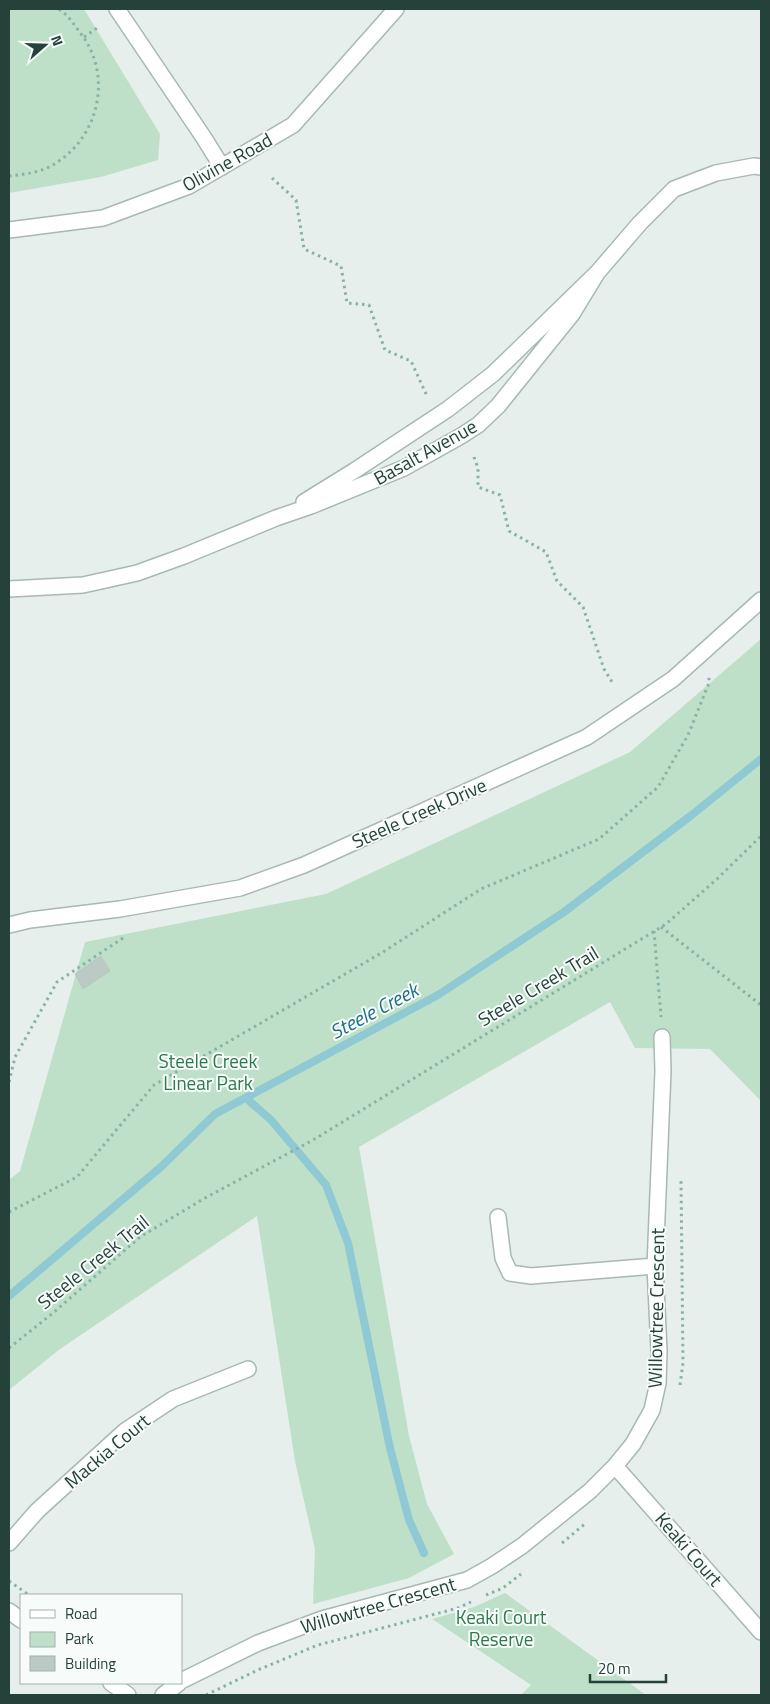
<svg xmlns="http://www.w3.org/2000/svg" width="770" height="1704" font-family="'Titillium Web',sans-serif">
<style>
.green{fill:#bfe0c8}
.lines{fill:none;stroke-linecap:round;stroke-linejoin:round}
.stream{stroke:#8ec9d4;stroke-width:8}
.building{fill:#bbcac4;stroke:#b8c9c2}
.minor-casing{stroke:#a8b8b2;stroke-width:18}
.path{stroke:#86b3a5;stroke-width:3;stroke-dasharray:2.5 4;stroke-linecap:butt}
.minor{stroke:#fff;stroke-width:15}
.labels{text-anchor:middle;stroke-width:4;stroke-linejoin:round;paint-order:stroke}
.street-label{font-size:19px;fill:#24423a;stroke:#f7fbf9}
.park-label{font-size:19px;fill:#2d7a4b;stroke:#f7fbf9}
.water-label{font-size:20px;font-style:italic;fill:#1c6f80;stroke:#f7fbf9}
</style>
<rect width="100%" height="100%" fill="#e6efeb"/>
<path class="green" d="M9 9H84L160 134 158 160 101 177 9 193Z
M761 639V1101L710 1049 635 1048 610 1002 359 1147 409 1436 427 1504 454 1554 409 1578 313 1604 315 1549 295 1461 257 1216 60 1349 9 1390V1180L20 1171 85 942 326 894 630 752Z
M505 1593 646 1695H521L531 1685 432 1619 474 1607Z"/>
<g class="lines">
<path class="stream" d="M246 1098 271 1120 326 1185 348 1243 390 1448 409 1520 424 1553
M9 1296 162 1166 215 1114 438 995 564 912 693 814 761 759"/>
</g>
<path class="building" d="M101 956 110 971 83 989 75 974Z"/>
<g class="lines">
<g class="minor-casing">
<path id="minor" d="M117 9 204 138 222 167
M9 230 103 218 189 186 293 125 396 9
M304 502 354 471 448 409 493 374 597 273 640 223 674 189 716 173 754 166 761 167
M9 589 83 585 137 573 184 556 276 518 311 506 404 468 461 436 478 425 498 406 572 314 597 273
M9 925 30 920 120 909 240 888 304 865 587 737 673 679 761 600
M498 1217 503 1258 510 1273 531 1276 655 1266
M615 1466 761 1632
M9 1543 37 1511 125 1431 173 1399 248 1369
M9 1611 21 1620
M181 1681 258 1643 322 1619 467 1580 492 1566 522 1546 590 1491 615 1466 633 1444 652 1410 658 1383 659 1351 655 1266 663 1071 662 1037
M111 1683 128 1695
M163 1695 179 1683"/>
</g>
<path class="path" d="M84 37 100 26
M9 176C27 174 44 172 59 161 100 133 112 74 81 34 74 25 68 14 58 9
M272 178 296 200 304 249 341 266 347 303 369 305 385 350 411 361 427 396
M474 457 478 468V487L500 495 509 531 546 552 557 581 583 607 604 669 612 682
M661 927 761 1005
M654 931 661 1017
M9 1082 15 1057 57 982 123 938
M9 1212 77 1177 154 1085 383 952 481 889 599 839 658 787 688 735 709 683V675
M9 1348 53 1313 140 1237 205 1198 313 1140 666 924 717 879 761 836
M680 1385 683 1363 681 1179
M562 1543 586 1523
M9 1581 29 1595
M486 1595 503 1588 521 1574
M206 1695 260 1669 318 1645 458 1608 471 1602"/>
<use href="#minor" class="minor"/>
</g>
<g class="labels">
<g class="street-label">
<text transform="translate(227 162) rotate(-29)" y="7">Olivine Road</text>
<text transform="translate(425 452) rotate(-29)" y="7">Basalt Avenue</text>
<text transform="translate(419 813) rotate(-24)" y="7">Steele Creek Drive</text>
<text transform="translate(538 986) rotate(-31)" y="7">Steele Creek Trail</text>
<text transform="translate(93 1262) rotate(-39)" y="7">Steele Creek Trail</text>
<text transform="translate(656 1308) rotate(-89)" y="7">Willowtree Crescent</text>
<text transform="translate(107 1451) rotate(-40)" y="7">Mackia Court</text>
<text transform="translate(689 1549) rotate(49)" y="7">Keaki Court</text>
<text transform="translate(378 1605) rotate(-16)" y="7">Willowtree Crescent</text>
</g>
<g class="park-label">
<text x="208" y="1068">Steele Creek<tspan x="208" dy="22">Linear Park</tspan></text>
<text x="501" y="1624">Keaki Court<tspan x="501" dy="22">Reserve</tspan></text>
</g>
<g class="water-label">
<text transform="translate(374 1011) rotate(-28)" y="7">Steele Creek</text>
</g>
</g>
<rect width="770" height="1704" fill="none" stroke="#24423a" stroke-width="20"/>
<rect x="20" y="1594" width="162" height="90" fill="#f7fbf9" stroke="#a3b1ad"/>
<rect x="30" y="1610" width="25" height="8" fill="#ffffff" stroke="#a3b1ad"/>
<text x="65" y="1619" font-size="15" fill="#24423a">Road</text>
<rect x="30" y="1632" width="25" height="15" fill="#bfe0c8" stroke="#a3b1ad"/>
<text x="65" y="1644" font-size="15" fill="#24423a">Park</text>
<rect x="30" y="1656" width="25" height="15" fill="#bbcac4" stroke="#a3b1ad"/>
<text x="65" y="1669" font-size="15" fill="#24423a">Building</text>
<g transform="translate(45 45) rotate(70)" stroke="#f7fbf9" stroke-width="4" paint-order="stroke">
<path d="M0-4L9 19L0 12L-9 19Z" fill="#24423a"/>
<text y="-8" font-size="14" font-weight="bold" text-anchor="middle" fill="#24423a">N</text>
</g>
<path d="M590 1674v8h76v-8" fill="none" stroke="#24423a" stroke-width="2.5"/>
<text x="598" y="1674" font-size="15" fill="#24423a" stroke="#f7fbf9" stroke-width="4" paint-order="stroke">20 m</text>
</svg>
